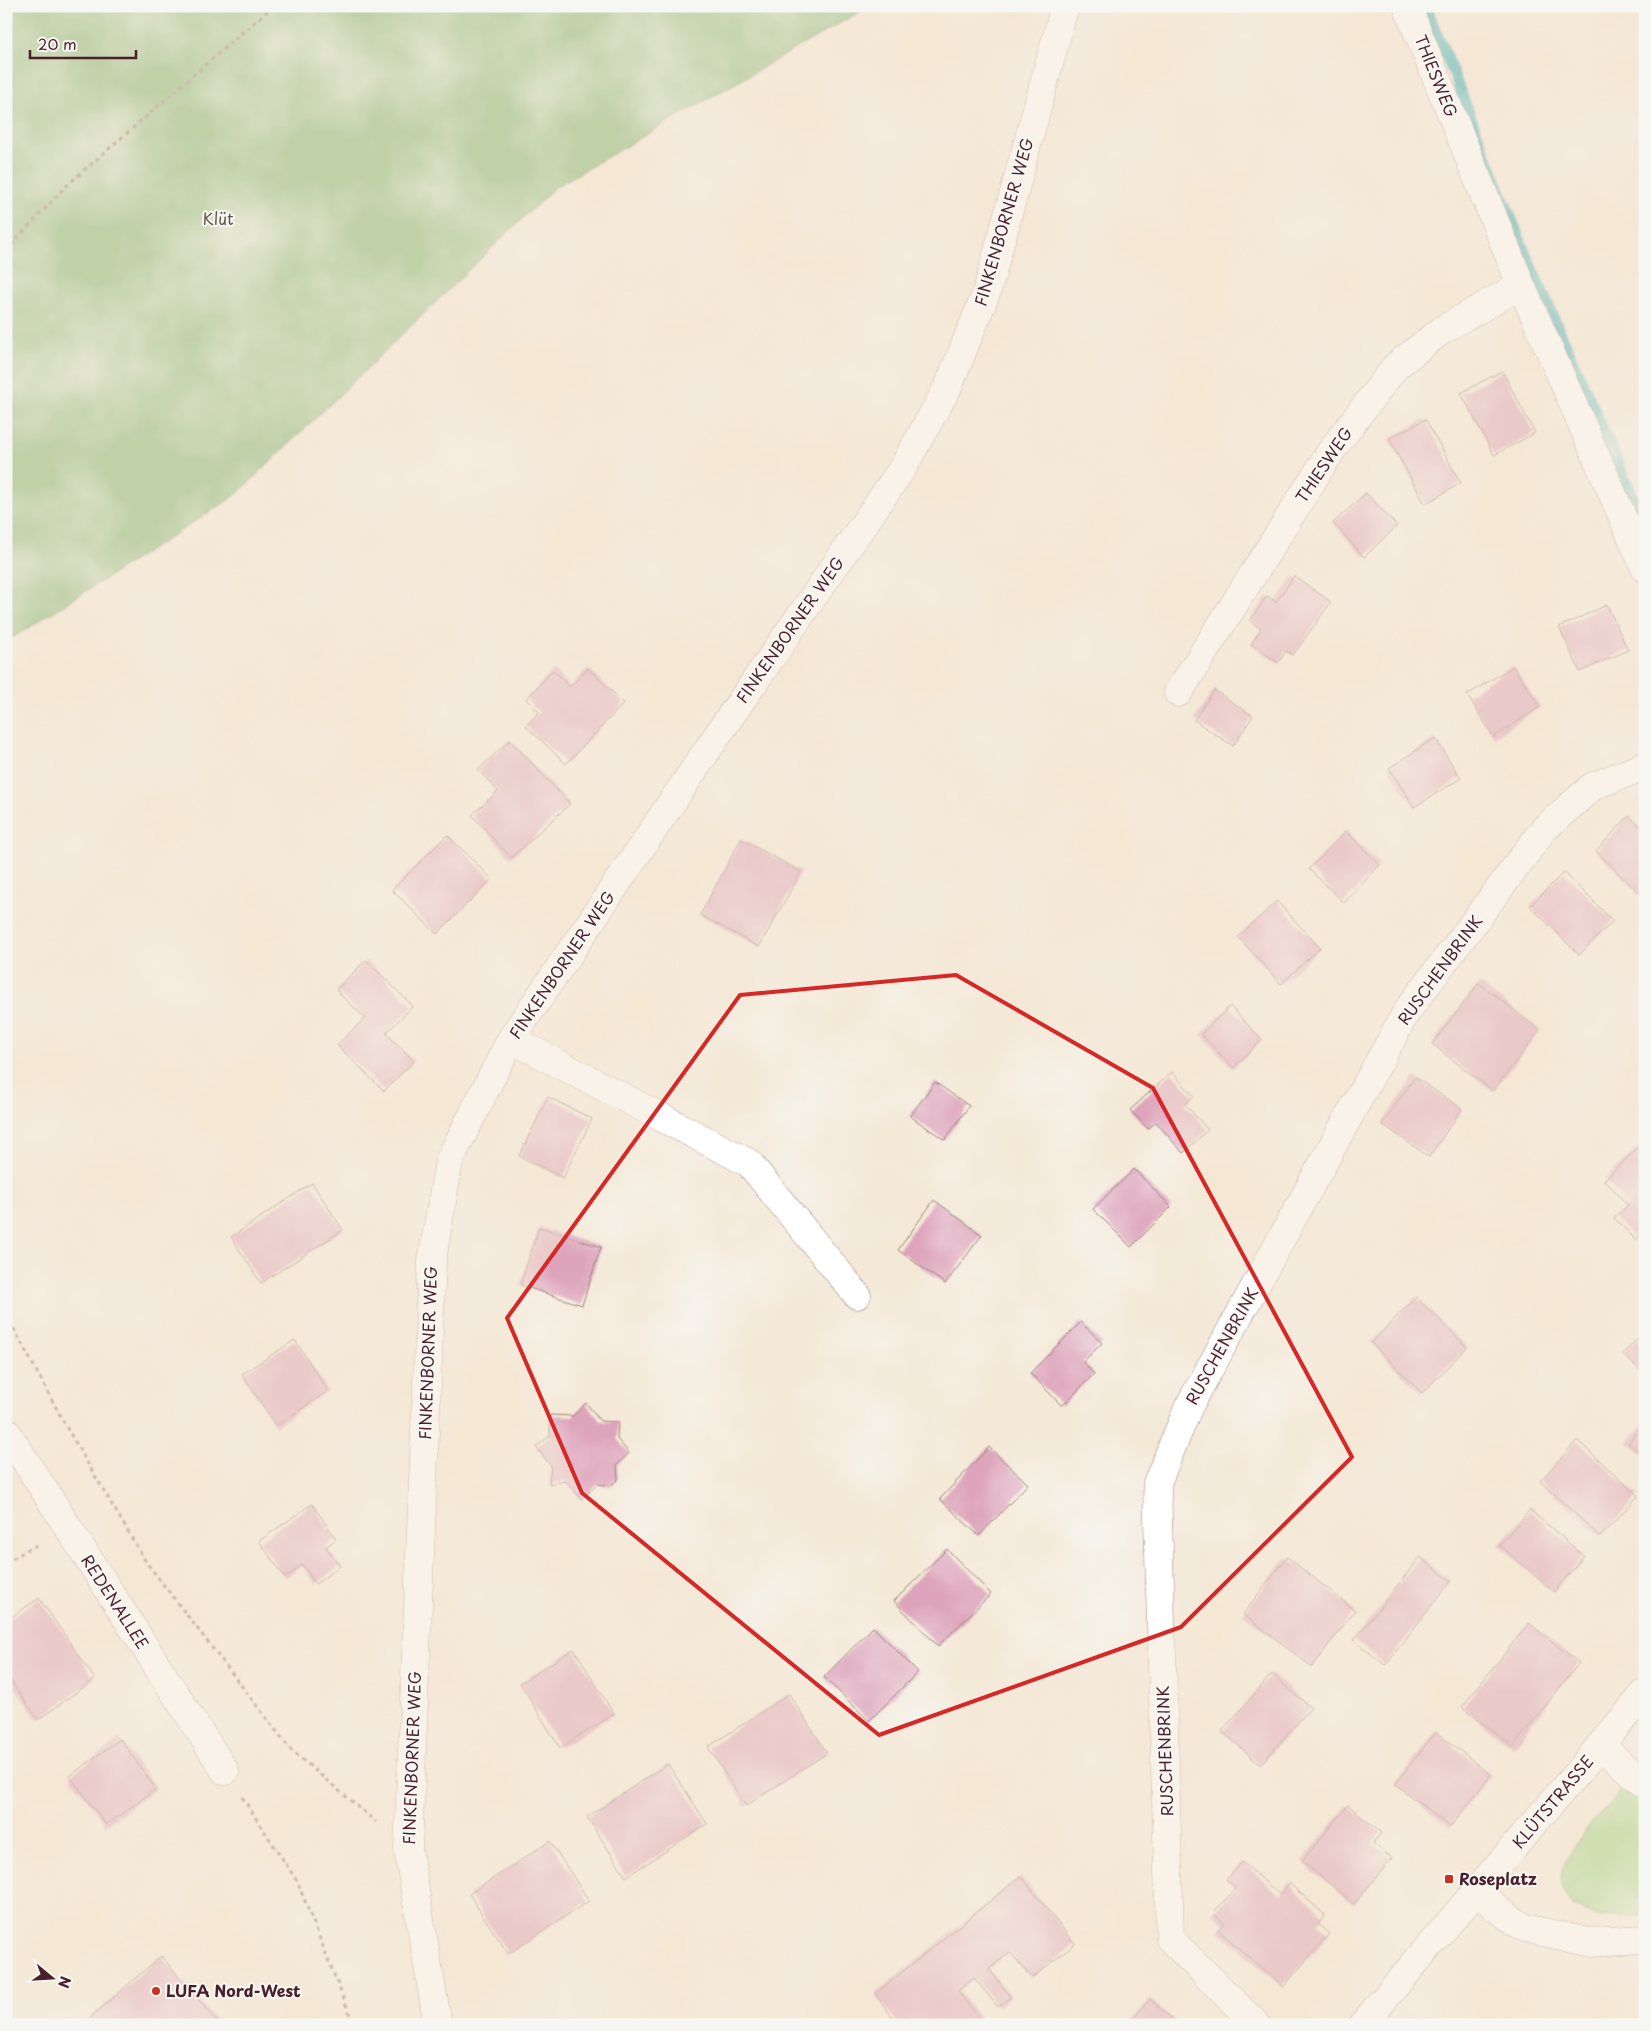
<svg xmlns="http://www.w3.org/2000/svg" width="1651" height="2031" font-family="'Playpen Sans',sans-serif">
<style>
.green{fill:#a2d584;stroke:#767a58}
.forest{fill:#81b672;stroke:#666a4e}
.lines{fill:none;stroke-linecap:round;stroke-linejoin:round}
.stream{stroke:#3daeb5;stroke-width:11}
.building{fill:#dea4bb}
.minor-casing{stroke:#9f8480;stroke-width:29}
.major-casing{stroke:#9f8480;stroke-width:29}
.path{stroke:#9f8480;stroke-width:3;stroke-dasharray:4 4;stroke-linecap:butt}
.minor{stroke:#fff;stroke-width:28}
.major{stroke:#fff;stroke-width:28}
.marked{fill:none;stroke:#d62828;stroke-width:4;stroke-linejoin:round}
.poi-dot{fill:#c8321e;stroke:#f6f6f2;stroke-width:2}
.labels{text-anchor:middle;stroke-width:4;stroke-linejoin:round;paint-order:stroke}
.street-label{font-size:16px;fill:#4a1f2b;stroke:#f6f6f2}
.park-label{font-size:16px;fill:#645646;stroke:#f6f6f2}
.poi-label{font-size:16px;font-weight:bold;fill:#4a1f2b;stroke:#f6f6f2;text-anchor:start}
</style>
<rect width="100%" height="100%" fill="#f6f6f2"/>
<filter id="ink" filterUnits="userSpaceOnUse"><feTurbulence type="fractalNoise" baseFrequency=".02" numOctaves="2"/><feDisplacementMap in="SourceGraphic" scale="10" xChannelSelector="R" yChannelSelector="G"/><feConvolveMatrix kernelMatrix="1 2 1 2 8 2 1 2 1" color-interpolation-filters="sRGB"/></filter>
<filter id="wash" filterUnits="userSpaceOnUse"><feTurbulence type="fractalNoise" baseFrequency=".0096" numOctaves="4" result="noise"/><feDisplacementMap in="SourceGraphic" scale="20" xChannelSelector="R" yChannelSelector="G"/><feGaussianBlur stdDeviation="1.12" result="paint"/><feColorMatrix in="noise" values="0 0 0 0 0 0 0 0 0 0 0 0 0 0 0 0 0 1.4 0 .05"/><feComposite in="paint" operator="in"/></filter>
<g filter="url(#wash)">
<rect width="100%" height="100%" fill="#f4e8d6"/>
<path class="green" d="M1624 1788 1645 1806V1915L1600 1917 1572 1907C1569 1900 1562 1890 1561 1883 1558 1854 1605 1809 1624 1788Z"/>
<path class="forest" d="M6 6H870L555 187 235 496 6 642Z"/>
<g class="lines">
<path class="stream" d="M1426 6 1526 254 1645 524"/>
</g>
<g id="blocks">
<path class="building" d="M1502 371 1535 433 1494 455 1461 393Z
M1425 419 1461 483 1425 504 1389 439Z
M1366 493 1397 526 1364 557 1333 523Z
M1294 576 1331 602 1293 655 1286 651 1278 663 1251 644 1261 629 1250 621 1267 596 1276 602Z
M1607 605 1628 650 1580 672 1559 627Z
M1513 666 1540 707 1494 737 1467 695Z
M588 668 624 703 566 764 526 726 539 712 526 699 553 670 570 687Z
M1214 690 1253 716 1233 746 1194 720Z
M1435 738 1461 778 1414 807 1389 768Z
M510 740 570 804 511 858 472 815 498 791 478 770Z
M1629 816 1645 831V894L1643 897 1596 851Z
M1346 831 1380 865 1344 903 1309 869Z
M447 835 492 879 437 934 392 890Z
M741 839 801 872 759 947 700 915Z
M1564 872 1613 921 1579 955 1530 906Z
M1277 901 1320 948 1281 984 1238 937Z
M366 960 413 1006 386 1033 414 1061 384 1091 337 1045 365 1018 336 990Z
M1479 983 1540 1030 1493 1091 1432 1044Z
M1230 1006 1262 1040 1233 1068 1201 1034Z
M1172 1072 1194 1096 1185 1104 1208 1130 1183 1153 1156 1122 1148 1129 1130 1110Z
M1415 1077 1462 1109 1429 1157 1382 1124Z
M935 1082 969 1106 945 1140 910 1116Z
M548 1097 592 1119 563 1178 519 1156Z
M1645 1141V1232L1636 1240 1614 1218 1628 1205 1604 1180Z
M1134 1169 1171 1207 1131 1247 1093 1209Z
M312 1183 343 1230 261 1283 231 1237Z
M934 1200 982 1235 945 1284 898 1250Z
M539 1227 601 1247 582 1305 520 1285Z
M1416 1297 1467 1347 1422 1393 1371 1343Z
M1081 1322 1102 1343 1083 1362 1094 1374 1062 1406 1030 1373Z
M1645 1331V1375L1623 1354Z
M295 1340 328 1391 276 1426 242 1374Z
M586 1403 600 1421 618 1422 617 1439 629 1453 617 1465 618 1479 611 1486 598 1484 581 1499 566 1481 549 1484 551 1466 536 1447 550 1436V1415L573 1416Z
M1645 1422V1456L1628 1443Z
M1577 1440 1638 1496 1600 1537 1540 1481Z
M989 1447 1028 1484 979 1536 940 1499Z
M312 1504 336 1539 326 1547 340 1566 316 1584 302 1565 285 1578 259 1541Z
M1530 1510 1584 1556 1554 1592 1499 1545Z
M947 1549 991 1594 938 1646 894 1601Z
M1287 1557 1355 1610 1312 1667 1243 1614Z
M1420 1557 1451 1581 1385 1665 1354 1640Z
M39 1598 95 1679 38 1720 6 1674V1621Z
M1529 1623 1579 1663 1513 1747 1462 1707Z
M873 1627 918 1672 869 1721 824 1677Z
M574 1649 614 1714 560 1748 520 1683Z
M1272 1674 1311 1708 1260 1765 1222 1731Z
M789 1694 827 1753 746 1806 708 1747Z
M1436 1732 1491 1775 1450 1827 1395 1784Z
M120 1739 156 1789 106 1825 70 1776Z
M668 1764 707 1824 626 1877 587 1817Z
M1348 1805 1381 1833 1373 1843 1392 1858 1354 1904 1302 1861Z
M550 1841 589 1901 508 1954 469 1894Z
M1242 1862 1280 1895 1289 1883 1325 1915 1318 1924 1329 1934 1283 1987 1218 1930 1224 1923 1213 1913 1236 1888 1226 1880Z
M1021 1876 1075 1944 1032 1978 1010 1952 989 1969 1011 1997 998 2007 974 1978 958 1991 982 2022 978 2025H899L875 1994Z
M161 1956 220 2025H82Z
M1150 1999 1179 2025H1128Z"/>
</g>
</g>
<g filter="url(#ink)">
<use href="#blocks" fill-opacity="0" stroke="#9f8480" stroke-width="1"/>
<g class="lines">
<g class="minor-casing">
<path id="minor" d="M1407 6 1521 285 1645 568
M1178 693 1333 448 1396 366 1442 330 1521 285
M511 1039 749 1163 857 1295
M6 1431 225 1771
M1600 1746 1645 1784
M1478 1891 1497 1909 1525 1928 1588 1942 1645 1939
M438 2025 408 1850 432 1260 449 1161 511 1039 723 727 902 469 948 387 987 291 1065 6
M1257 2025 1170 1939 1157 1483 1189 1406 1407 1011 1544 829 1593 786 1645 766"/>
</g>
<g class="major-casing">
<path id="major" d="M1362 2025 1645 1693"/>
</g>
<path class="path" d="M6 251 65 187 273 6
M6 1314 68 1430 146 1562 291 1750 376 1822
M6 1563 30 1548 41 1544
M242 1797 297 1881 354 2025"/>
<use href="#minor" class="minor"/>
<use href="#major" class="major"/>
</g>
</g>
<path d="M0 0H1651V2031H0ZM956 975 1153 1088 1352 1457 1181 1627 879 1735 582 1493 507 1318 740 995Z" fill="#f4e8d6" fill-opacity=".55" fill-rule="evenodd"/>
<path class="marked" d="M956 975 1153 1088 1352 1457 1181 1627 879 1735 582 1493 507 1318 740 995Z"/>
<g class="poi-dot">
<rect x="1444" y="1874" width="10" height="10" rx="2.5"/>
<circle cx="156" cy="1991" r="5"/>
</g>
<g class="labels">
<g class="street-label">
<text transform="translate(1436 76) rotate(68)" y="6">THIESWEG</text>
<text transform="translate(1004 222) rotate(-74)" y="6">FINKENBORNER WEG</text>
<text transform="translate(1324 465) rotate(-56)" y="6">THIESWEG</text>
<text transform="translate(790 630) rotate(-55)" y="6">FINKENBORNER WEG</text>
<text transform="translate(562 965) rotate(-56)" y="6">FINKENBORNER WEG</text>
<text transform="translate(1440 970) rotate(-54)" y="6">RUSCHENBRINK</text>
<text transform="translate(1222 1346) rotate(-61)" y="6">RUSCHENBRINK</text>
<text transform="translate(428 1353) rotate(-88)" y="6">FINKENBORNER WEG</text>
<text transform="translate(115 1602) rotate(57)" y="6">REDENALLEE</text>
<text transform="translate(1165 1751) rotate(-92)" y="6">RUSCHENBRINK</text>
<text transform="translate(412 1758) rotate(-88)" y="6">FINKENBORNER WEG</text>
<text transform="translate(1553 1802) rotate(-50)" y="6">KLÜTSTRASSE</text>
</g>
<g class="park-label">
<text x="218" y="225">Klüt</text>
</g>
<g class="poi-label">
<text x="1459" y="1885">Roseplatz</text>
<text x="166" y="1997">LUFA Nord-West</text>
</g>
</g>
<rect width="1651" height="2031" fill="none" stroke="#f6f6f2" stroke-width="25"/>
<g transform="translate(52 1978) rotate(108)" stroke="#f6f6f2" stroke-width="4" paint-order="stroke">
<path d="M0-4L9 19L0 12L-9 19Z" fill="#4a1f2b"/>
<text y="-8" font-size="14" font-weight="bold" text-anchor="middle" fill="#4a1f2b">N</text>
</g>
<path d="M30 50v8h106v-8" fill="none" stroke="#4a1f2b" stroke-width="2.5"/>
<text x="38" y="50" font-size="15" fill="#4a1f2b" stroke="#f6f6f2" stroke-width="4" paint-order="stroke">20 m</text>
</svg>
